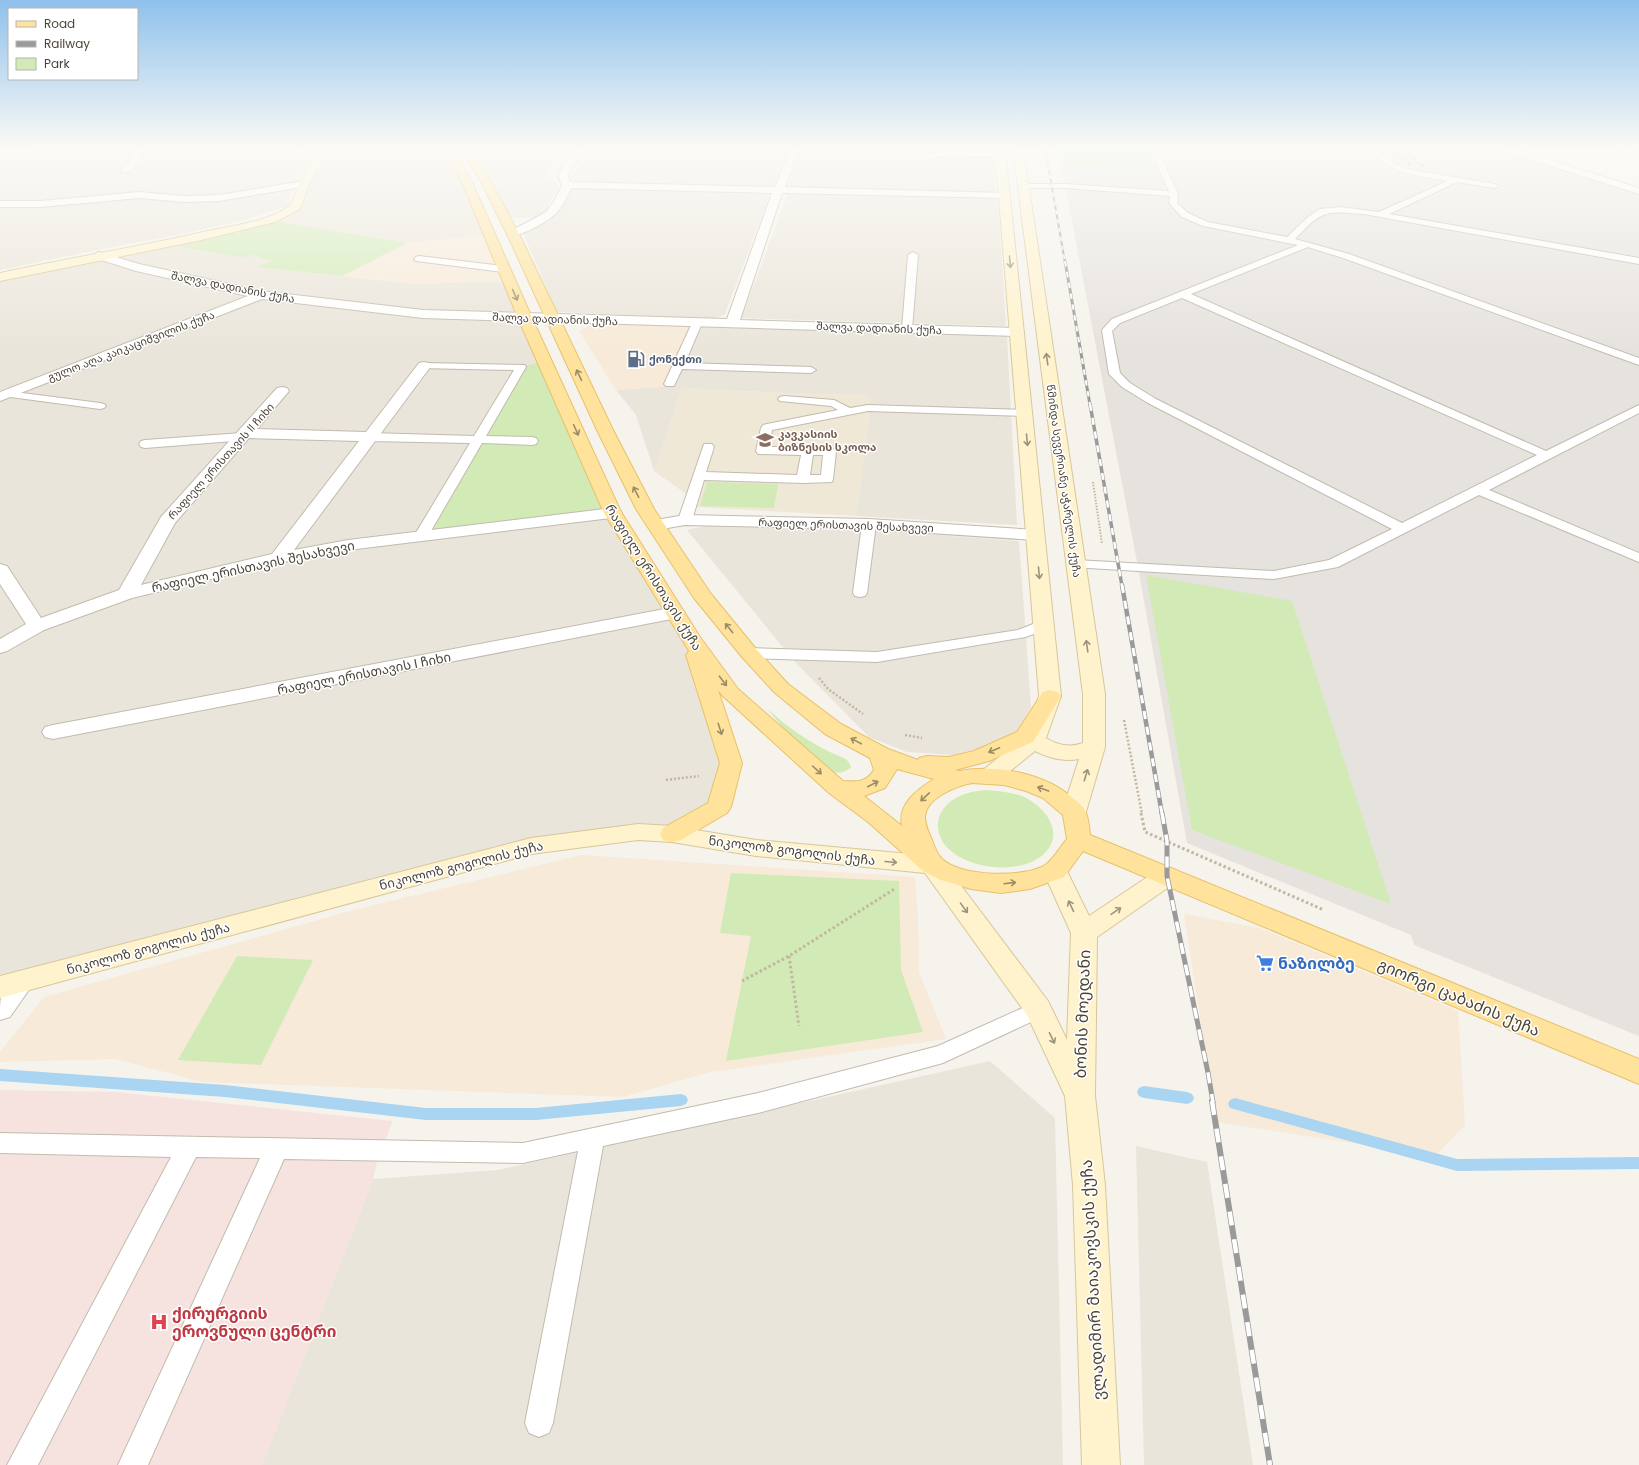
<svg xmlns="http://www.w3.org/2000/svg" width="1639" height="1465" font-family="Poppins,'Noto Sans Georgian',sans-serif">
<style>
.residential{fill:#eae5da}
.commercial{fill:#f7ead8}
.industrial{fill:#e6e2dd}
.education{fill:#efe8d6}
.medical{fill:#f6e3e0}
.green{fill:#d2eab5}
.parking{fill:#e5e3e0}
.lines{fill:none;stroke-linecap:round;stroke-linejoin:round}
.stream{fill:#a9d4f2;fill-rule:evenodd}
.lane-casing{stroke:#c2bbae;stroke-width:2}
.street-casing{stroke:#c2bbae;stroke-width:2}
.secondary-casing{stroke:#d6c79b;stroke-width:2}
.primary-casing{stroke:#e6c16a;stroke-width:2}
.path-far2{stroke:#c4b79f;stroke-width:2;stroke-dasharray:1.5 1.5;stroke-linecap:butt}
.path-far1{stroke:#c4b79f;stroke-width:2.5;stroke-dasharray:2 2;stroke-linecap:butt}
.path{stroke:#c4b79f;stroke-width:3;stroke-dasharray:2.5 2.5;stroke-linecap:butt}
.lane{fill:#fff;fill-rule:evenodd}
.street{fill:#fff;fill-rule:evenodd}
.secondary{fill:#fff3cd;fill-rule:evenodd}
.primary{fill:#ffe39c;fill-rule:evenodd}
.rail-far5-casing{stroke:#9a9a9a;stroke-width:2}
.rail-far4-casing{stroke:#9a9a9a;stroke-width:3}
.rail-far3-casing{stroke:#9a9a9a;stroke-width:3.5}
.rail-far2-casing{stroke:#9a9a9a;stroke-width:4.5}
.rail-far1-casing{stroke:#9a9a9a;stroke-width:5}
.rail-casing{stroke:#9a9a9a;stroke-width:6}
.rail-far5{stroke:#fff;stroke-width:1.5;stroke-dasharray:4.5;stroke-linecap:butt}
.rail-far4{stroke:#fff;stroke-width:2;stroke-dasharray:5.5;stroke-linecap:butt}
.rail-far3{stroke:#fff;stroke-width:2.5;stroke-dasharray:7;stroke-linecap:butt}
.rail-far2{stroke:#fff;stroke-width:3;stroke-dasharray:8;stroke-linecap:butt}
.rail-far1{stroke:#fff;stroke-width:3.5;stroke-dasharray:11;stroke-linecap:butt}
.rail{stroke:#fff;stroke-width:4.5;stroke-dasharray:14;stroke-linecap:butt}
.oneway{stroke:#9c937c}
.oneway2{stroke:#9c8c66}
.labels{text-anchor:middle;stroke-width:3;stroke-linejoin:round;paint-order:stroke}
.far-street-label{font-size:11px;fill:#4b4439;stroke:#fff}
.far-service-label{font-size:11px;font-weight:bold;fill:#4e5e75;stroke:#fff;text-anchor:start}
.far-education-label{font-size:11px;font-weight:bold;fill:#785e54;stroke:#fff;text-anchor:start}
.street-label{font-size:13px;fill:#4b4439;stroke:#fff}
.near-shop-label{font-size:16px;font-weight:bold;fill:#366cbe;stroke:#fff;text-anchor:start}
.near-street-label{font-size:16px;fill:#4b4439;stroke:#fff}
.near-health-label{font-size:16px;font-weight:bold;fill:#be3a42;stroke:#fff;text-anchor:start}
</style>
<rect width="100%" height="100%" fill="#f6f3ec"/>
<path class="residential" d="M45 148H279L299 152 307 160 296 183 236 195 28 202H0V152Z
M290 148H448L467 182 489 235 407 243 269 220 291 212 316 162 305 152Z
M474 148H568L545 172 559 186 544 214 537 217 516 218 509 216Z
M596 148H791L774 188 578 183 571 177Z
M804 148H994L996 193 788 188Z
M569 187 770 194 725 314 714 319 557 312 523 233 549 222 563 203Z
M293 188 288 206 244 220 192 232 102 249 0 270V205L141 196 185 200Z
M788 194 998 199 1006 326 741 318Z
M165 244 242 258 252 255 271 261 258 267 415 284 509 281 613 513 675 613 731 763 719 807 672 834 531 846 0 985V277Z
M702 326 1007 336 1017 525 856 516 870 409V396L682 389 654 471 636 415 616 390 675 386Z
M704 526 861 529 1019 541 1031 707 1013 738 955 755 907 752 869 737 795 662 687 530Z
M990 1061 1055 1118 1063 1465H262L373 1179 498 1170Z
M1136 1146 1207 1162 1253 1465H1144Z"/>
<path class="commercial" d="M489 235 509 281 415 284 342 276 407 243Z
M593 324 690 326 664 387 616 390 579 331Z
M581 855 915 877 918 917 919 972 946 1039 711 1072 623 1097 203 1082 115 1059 0 1062V1052L44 997 350 911Z
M1184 914 1260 928 1458 1011 1465 1125 1435 1156 1216 1122Z"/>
<path class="industrial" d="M1058 148H1496L1639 194V1036L1414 945 1411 935 1187 843 1138 567Z"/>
<path class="education" d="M682 389 870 396V409L856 516 697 507 686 494 654 471Z"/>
<path class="medical" d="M0 1090 116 1092 393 1121 378 1158 373 1179 262 1465H0Z"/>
<path class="green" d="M1061 148H1143L1153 170 1065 168Z
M269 220 407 243 342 276 257 267 271 261 252 255 242 258 165 244Z
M545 361 613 513 421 536 521 367Z
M707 482 778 484 774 508 700 506Z
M1146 575 1292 601 1391 904 1192 830Z
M768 709C787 727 809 742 832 753 840 757 848 757 851 767 847 771 840 774 834 772 817 767 779 725 768 709Z
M986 790C998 791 1010 792 1022 796 1043 805 1066 831 1045 853 1022 876 965 870 945 845 928 821 944 800 968 793 974 791 980 791 986 790Z
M731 873 899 881 901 970 923 1032 726 1061 751 936 720 933Z
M237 956 313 960 261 1065 178 1060Z"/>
<path class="parking" d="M1065 168 1142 170 1150 187 1068 182Z"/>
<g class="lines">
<path class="stream" d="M0 1069 225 1085 426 1108H536L681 1094 686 1096 688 1100 686 1104 681 1106 536 1120H426L225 1097 0 1081Z
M1144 1086 1187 1092 1192 1094 1194 1098 1192 1102 1187 1104 1144 1098 1139 1096 1137 1092 1139 1088Z
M1235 1098 1457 1159 1639 1157V1169L1457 1171 1230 1108 1228 1104 1230 1100Z"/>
<g class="lane-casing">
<path id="lane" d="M1149 148H1157L1178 194 1177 203 1188 213 1208 222 1287 237 1308 217 1320 209 1341 207 1379 212 1448 181C1415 175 1391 175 1367 148H1375L1395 164 1406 169 1495 184 1499 186 1495 188 1457 182 1389 214 1639 258V264L1364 214C1324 211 1323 210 1295 239L1349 254 1639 358V365L1343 258 1308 247 1191 294 1546 451 1639 405V413L1489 490 1639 553V562L1479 495 1338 567 1274 579 1071 567 1069 564 1071 561 1076 560 1274 571 1329 560 1392 529 1148 403 1122 387 1109 374 1102 330 1112 319 1298 245 1203 226 1182 217 1169 203 1170 196 1066 188H1023L1019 186 1023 184H1066L1169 191ZM1182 298 1537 455 1402 523 1156 399 1130 383 1120 373 1112 331 1120 323Z
M1613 148H1625L1639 152V156Z
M943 152 1001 153 1005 155 1001 157 943 156 927 159 923 157 924 155Z
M913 252 918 255 912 329 907 332 902 329 908 255Z
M419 256 503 266 508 269 503 272 416 261 414 259 416 257Z
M697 320 702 323 685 363 811 367 816 370 811 373 682 369 674 386H666L664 384 692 323Z
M424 363 525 365 526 367 486 436 532 437 536 438 538 441 536 444 532 445 482 443 428 536 426 539 421 540 416 539 414 536 470 443 369 441 365 440 363 437 365 434 369 433 474 436 514 370 420 368 419 366 420 364Z
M7 391 100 403 104 404 106 406 104 408 100 409 3 396 1 394 3 392Z
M784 396 834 400 850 408 868 405 1024 410 1028 411 1030 413 1028 415 1024 416 868 411 772 430 769 447H808L834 449 836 452 833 479 832 482 803 483 704 480 692 520 690 523H680L678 520 704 444H712L714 447 706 472 797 475 801 455 758 454 756 451 761 428 763 425 767 424 838 410 831 406 780 401 778 399 780 397ZM813 455H823L821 475H810Z
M242 433 246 434 248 437 246 440 145 448 141 447 139 444 141 441 145 440Z
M869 520 874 521 876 524 867 593 865 596 860 597 855 596 853 593 862 524 864 521Z
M1043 620 1048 622 1051 625 1048 628 1026 637 877 662 749 658 743 656 741 653 743 650 749 648 877 652 1018 630Z
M1038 1001 1046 1003 1049 1009 1046 1015 943 1063 758 1113 603 1146 553 1423 549 1433 539 1437 529 1433 525 1423 578 1151 523 1163 284 1159 148 1465H118L260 1158 196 1157 38 1465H7L171 1157 0 1153V1133L523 1143 758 1093 938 1046Z"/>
</g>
<g class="street-casing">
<path id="street" d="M0 148H44L39 151 0 154Z
M136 148H146L139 162 129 172H123L121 170 130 161Z
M578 148H588L572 167 568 176 571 182 775 187 791 148H801L785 187 1008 193 1009 195 1008 197 1004 198 782 193 740 320 1017 328 1022 329 1024 332 1022 335 1017 336 423 318 262 299 0 401V392L248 296 136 271 95 258 93 256 95 254 99 252 139 264 261 291 423 310 727 319 772 193 571 188C567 198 562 208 554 215 548 222 517 238 509 236L507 234 509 232 546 212 555 200 562 185 558 176 564 164Z
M1498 148H1513L1639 188V194L1500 150Z
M304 181 309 184 308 186 219 201 185 202 139 198 41 207H0V201H41L139 192 185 196 219 195Z
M424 362 429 363 431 366 294 550 348 540 613 508 619 509 622 513 619 517 348 550 278 563 132 598 44 630 7 651 0 653V639L26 624 0 584V564L7 566 41 618 119 590 161 517 277 388 282 387 287 388 289 391 257 429 366 432 419 363ZM249 438 359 441 272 554 141 585 175 523Z
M685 515 869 519 1035 530 1041 531 1044 535 1041 539 1035 540 869 529 685 525 656 530 650 529 647 525 650 521Z
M675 607 682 609 685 613 682 617 53 739 45 737 42 732 45 727 53 725Z
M21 971 31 974 35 981 10 1017 0 1020C0 998 0 979 21 971Z"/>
</g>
<g class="secondary-casing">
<path id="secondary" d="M285 148H299L318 154 321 162 309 184 300 209 275 222 197 241 0 281V273C69 258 139 247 208 231 236 225 267 222 291 205L299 184 311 162 310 158 287 150Z
M995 148H1005L1061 696 1046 738C1058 745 1069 748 1083 743V694L1013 148H1023L1105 694V747L1086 812 1082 818 1074 820 1066 818 1062 812 1079 759C1064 762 1049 758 1035 751L999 780 991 782 983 780 980 775 983 770 1024 737 1039 696Z
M638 824 672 826 756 840 932 856 941 859 1048 1001 1067 1040 1071 933 1043 871 1046 865 1055 862 1064 865 1089 916 1158 870 1167 867 1176 870 1180 876 1176 882 1097 937 1095 1096 1105 1185 1120 1465H1082L1073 1185 1065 1096 1027 1015 925 873 756 856 672 842 638 840 531 854 0 998V976L531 838Z"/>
</g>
<g class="primary-casing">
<path id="primary" d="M443 148H453L472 182 532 318 621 512 700 637 738 689 843 781C858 782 866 782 874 770L870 758 825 734 774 692 742 657 694 598 636 509 597 430 507 234 480 180 461 148H471L490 180 519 234 613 430 654 509 711 594 756 649 788 684 841 724 888 749 918 760 919 758 927 756 949 757 974 751 1017 732 1043 692 1050 690 1057 692 1061 696 1033 742 989 761 955 770 959 771C997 764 1046 773 1075 800 1079 803 1083 806 1085 811 1089 818 1089 828 1090 835L1639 1059V1084L1083 851 1064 877 1030 889 1001 893 971 889 941 880 923 871 868 822 829 793 724 697 718 690 742 763 731 807 727 813 681 840 672 842 663 840 660 834 663 828 708 803 720 763 686 655 689 651 604 513 518 318 462 182ZM897 769 934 779C918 789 897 804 902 826L864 796 885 788ZM972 783 1004 785 1026 791 1043 798 1063 815 1067 839C1061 846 1052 861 1045 865 1024 878 961 877 942 859 938 855 934 846 932 840 929 833 925 825 925 817 926 798 956 786 972 783Z"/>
</g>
<path class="path-far2" d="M1093 482 1102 544"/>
<path class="path-far1" d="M819 678 828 689 863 714
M1124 720 1142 814
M905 735 922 738
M666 780 699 776"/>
<path class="path" d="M1141 813 1145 832 1324 910
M789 956 799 1026
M742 981 789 956 896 888"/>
<use href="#lane" class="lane"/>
<use href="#street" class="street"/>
<use href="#secondary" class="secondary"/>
<use href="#primary" class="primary"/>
<g class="rail-far5-casing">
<path id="rail-far5" d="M1045 148 1065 262
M1391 148 1410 165
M1403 148 1423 166"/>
</g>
<g class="rail-far4-casing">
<path id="rail-far4" d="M1065 261 1090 405"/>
</g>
<g class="rail-far3-casing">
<path id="rail-far3" d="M1090 404 1122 586"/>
</g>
<g class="rail-far2-casing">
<path id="rail-far2" d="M1122 585 1162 814"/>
</g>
<g class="rail-far1-casing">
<path id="rail-far1" d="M1162 813 1167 841V876L1208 1073 1213 1102"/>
</g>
<g class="rail-casing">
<path id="rail" d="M1212 1101 1270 1465"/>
</g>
<use href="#rail-far5" class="rail-far5"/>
<use href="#rail-far4" class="rail-far4"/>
<use href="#rail-far3" class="rail-far3"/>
<use href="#rail-far2" class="rail-far2"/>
<use href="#rail-far1" class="rail-far1"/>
<use href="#rail" class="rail"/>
</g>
<defs><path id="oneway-shaft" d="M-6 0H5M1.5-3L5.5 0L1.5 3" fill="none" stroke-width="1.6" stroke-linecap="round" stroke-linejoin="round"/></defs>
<g class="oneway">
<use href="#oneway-shaft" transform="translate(1010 262) rotate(85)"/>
<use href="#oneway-shaft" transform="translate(1047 359) rotate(-98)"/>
<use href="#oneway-shaft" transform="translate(1027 440) rotate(85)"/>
<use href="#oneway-shaft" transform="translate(1039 573) rotate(85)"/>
<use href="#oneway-shaft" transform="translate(1087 646) rotate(-98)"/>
<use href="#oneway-shaft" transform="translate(1086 775) rotate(-73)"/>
<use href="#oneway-shaft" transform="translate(891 862) rotate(5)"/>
<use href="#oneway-shaft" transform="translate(1071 906) rotate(-115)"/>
<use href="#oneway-shaft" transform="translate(964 908) rotate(54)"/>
<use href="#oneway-shaft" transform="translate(1116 911) rotate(-34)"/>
<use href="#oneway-shaft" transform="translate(1052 1038) rotate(64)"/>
</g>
<g class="oneway2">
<use href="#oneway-shaft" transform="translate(515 295) rotate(66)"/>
<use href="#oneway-shaft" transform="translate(579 375) rotate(-115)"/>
<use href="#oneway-shaft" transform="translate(576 430) rotate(66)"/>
<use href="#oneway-shaft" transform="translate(636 492) rotate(-117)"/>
<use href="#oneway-shaft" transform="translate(729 628) rotate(-129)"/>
<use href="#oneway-shaft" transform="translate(723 681) rotate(53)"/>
<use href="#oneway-shaft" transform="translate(720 729) rotate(72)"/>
<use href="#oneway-shaft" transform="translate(856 741) rotate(-152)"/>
<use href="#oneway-shaft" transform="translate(994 750) rotate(157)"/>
<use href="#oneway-shaft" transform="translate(817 770) rotate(42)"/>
<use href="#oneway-shaft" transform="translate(873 784) rotate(-27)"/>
<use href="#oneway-shaft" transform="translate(1043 789) rotate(-160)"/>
<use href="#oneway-shaft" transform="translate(925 797) rotate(137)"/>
<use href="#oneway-shaft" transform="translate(1010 883) rotate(-7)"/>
</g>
<linearGradient id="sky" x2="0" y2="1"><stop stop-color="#8fc1ec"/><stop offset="0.42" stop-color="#fbfaf6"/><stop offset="1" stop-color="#fbfaf6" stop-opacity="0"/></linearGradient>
<rect width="1639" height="353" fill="url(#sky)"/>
<defs>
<g id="fuel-bare" transform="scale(1.38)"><path d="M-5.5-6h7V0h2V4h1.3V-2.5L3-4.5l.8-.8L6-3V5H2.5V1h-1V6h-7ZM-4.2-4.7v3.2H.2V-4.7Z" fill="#5c6f8a" stroke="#fff" stroke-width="2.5" paint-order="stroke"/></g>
<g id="school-bare" transform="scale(1.38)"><path d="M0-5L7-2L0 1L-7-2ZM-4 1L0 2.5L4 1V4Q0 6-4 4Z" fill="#8d6e63" stroke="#fff" stroke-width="2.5" paint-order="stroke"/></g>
<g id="supermarket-bare" transform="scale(1.38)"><path d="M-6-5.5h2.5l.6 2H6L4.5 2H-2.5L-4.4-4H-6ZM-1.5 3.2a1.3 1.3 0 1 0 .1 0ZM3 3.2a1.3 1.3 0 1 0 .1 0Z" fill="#3f7fe0" stroke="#fff" stroke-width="2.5" paint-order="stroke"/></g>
<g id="hospital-bare" transform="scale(1.38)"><path d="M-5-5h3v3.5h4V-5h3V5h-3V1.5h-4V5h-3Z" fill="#e0444e" stroke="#fff" stroke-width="2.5" paint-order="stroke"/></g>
</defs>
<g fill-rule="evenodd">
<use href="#fuel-bare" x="636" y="359"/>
<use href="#school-bare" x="765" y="440"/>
<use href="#supermarket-bare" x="1265" y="963"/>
<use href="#hospital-bare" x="159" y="1322"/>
</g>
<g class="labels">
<g class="far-street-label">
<text transform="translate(233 287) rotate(11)" y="4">შალვა დადიანის ქუჩა</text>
<text transform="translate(555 319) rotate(2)" y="4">შალვა დადიანის ქუჩა</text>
<text transform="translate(879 328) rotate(2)" y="4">შალვა დადიანის ქუჩა</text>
<text transform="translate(131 346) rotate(-21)" y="4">გულო აღა კაიკაციშვილის ქუჩა</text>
<text transform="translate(221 461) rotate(-48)" y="4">რაფიელ ერისთავის II ჩიხი</text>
<text transform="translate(1064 481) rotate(82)" y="4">წმინდა სევერიანე აჭარელის ქუჩა</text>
<text transform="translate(846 525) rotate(2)" y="4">რაფიელ ერისთავის შესახვევი</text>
</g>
<g class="far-service-label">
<text x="649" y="363">ქონექთი</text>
</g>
<g class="far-education-label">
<text x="778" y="438">კავკასიის<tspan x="778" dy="13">ბიზნესის სკოლა</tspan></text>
</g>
<g class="street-label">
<text transform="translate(253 566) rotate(-12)" y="5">რაფიელ ერისთავის შესახვევი</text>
<text transform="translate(654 577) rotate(58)" y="5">რაფიელ ერისთავის ქუჩა</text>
<text transform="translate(364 673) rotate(-11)" y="5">რაფიელ ერისთავის I ჩიხი</text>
<text transform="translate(792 850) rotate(7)" y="5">ნიკოლოზ გოგოლის ქუჩა</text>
<text transform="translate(461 865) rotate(-14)" y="5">ნიკოლოზ გოგოლის ქუჩა</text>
<text transform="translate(148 948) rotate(-15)" y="5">ნიკოლოზ გოგოლის ქუჩა</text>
</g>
<g class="near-shop-label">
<text x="1278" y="969">ნაზილბე</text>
</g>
<g class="near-street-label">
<text transform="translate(1459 997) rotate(23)" y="6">გიორგი ცაბაძის ქუჩა</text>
<text transform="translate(1082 1014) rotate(-88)" y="6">ბონის მოედანი</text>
<text transform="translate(1092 1280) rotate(-93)" y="6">ვლადიმირ მაიაკოვსკის ქუჩა</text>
</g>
<g class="near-health-label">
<text x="172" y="1319">ქირურგიის<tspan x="172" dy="18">ეროვნული ცენტრი</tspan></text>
</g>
</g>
<rect x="8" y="8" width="130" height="72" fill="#ffffff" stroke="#b7b4b0"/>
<rect x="16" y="21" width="20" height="6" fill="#ffe39c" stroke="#b7b4b0"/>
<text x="44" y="28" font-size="12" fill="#4b4439">Road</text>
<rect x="16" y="41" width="20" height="6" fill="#9a9a9a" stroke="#b7b4b0"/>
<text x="44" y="48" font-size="12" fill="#4b4439">Railway</text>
<rect x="16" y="58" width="20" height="12" fill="#d2eab5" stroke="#b7b4b0"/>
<text x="44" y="68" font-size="12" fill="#4b4439">Park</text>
</svg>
